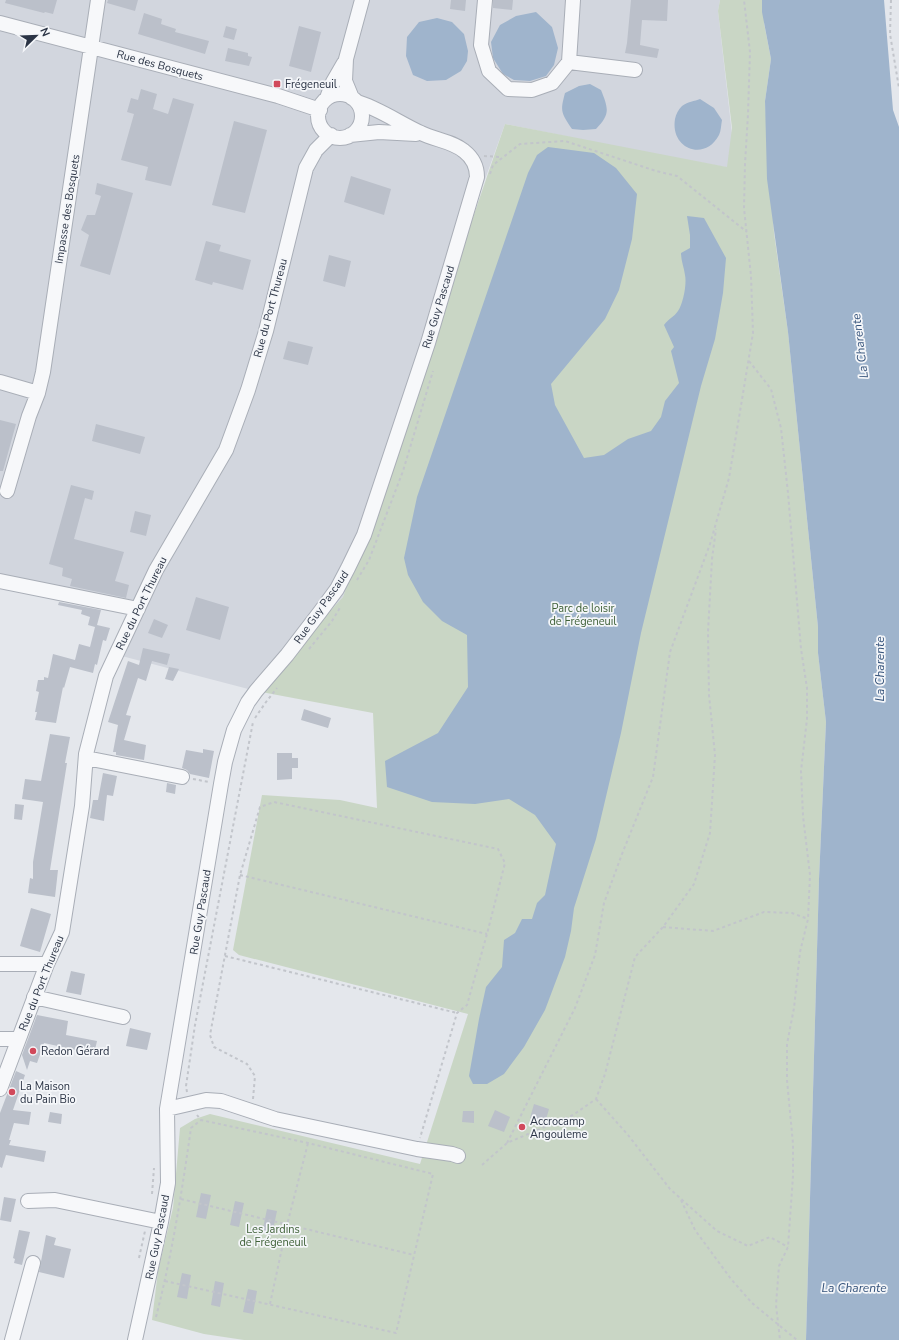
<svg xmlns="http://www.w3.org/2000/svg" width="899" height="1340" font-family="'Nunito Sans',sans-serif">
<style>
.built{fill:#d2d6de}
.green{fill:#c9d6c5}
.water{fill:#9fb4cc}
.building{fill:#bbc0ca}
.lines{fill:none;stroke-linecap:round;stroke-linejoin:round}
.minor-casing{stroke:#a9aeb7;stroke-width:16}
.path{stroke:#c2c5cb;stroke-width:2;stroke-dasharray:3 3;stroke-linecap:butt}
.minor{stroke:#f7f8fa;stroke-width:14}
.poi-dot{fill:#d1495b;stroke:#f4f6f9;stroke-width:1.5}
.labels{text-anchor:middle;stroke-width:3.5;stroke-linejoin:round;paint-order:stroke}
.street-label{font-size:11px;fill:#2b3445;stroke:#f4f6f9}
.poi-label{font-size:11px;fill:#2b3445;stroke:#f4f6f9;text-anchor:start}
.park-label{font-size:11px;fill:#3f6138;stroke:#f4f6f9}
.water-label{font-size:12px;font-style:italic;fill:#34527a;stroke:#f4f6f9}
</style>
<rect width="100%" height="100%" fill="#e4e7ec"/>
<path class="built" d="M0 0H720L718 11 736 169 643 152 505 124 470 221 438 344 343 597 256 691 114 654 137 605 0 582Z"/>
<path class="green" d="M720 0H765L764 23 771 59 765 101 774 233 788 332 818 627V653L826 722 819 879 806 1340H244L204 1334 152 1320 158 1271 173 1208 180 1128 195 1119 210 1114 420 1164 468 1014 239 955 233 950 262 795 340 800 377 808 373 713 256 691 343 597 505 124 727 167 732 128 718 11Z"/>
<path class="water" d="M762 0H884L893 110 899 127V1340H806L819 879 826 722 818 653V627L788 332 767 179 765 101 771 59 762 12Z
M536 12 552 27 558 48 554 65 546 76 530 81 514 80 503 74 493 58 491 42 500 25 516 16Z
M437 18 452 22 464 34 468 51 467 61 461 71 446 80 427 81 413 75 406 56 407 37 419 22Z
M590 84 601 90C608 108 611 114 596 129L583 130 572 129C561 112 560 112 565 93L579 86Z
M700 99 714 108 722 120C721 125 721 131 719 135 705 162 670 149 675 119 676 114 678 110 682 106 687 102 695 101 700 99Z
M548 147 594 153 616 168 637 194 632 239 619 290 605 319 551 384 555 405 584 458 604 455 628 439 651 431 661 417 665 401 679 383 671 351 674 347 664 325C668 319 674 317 678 311 683 304 687 284 685 275 684 267 681 261 681 253L690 248V235L687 216 704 218 726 258 723 293 715 339 701 386 641 633 621 733 596 839 574 908 571 931 565 957 545 1010 524 1047 504 1074 487 1084H473L469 1076 479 1019 486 987 502 967 504 940 515 933 522 919H532L537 903 545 895 556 844 535 815 509 799 475 804 432 802 387 787 385 761 438 733 468 687 467 635 442 621 423 602 408 575 404 558 417 497 528 173 537 155Z"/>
<path class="building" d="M6 0H57L53 14 45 12 44 13 5 3Z
M108 0H138L135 11 107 3Z
M451 0H466L465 11 450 9Z
M493 0H513L512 10 493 8Z
M631 0H668L667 21 642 20 640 45 659 49 657 58 625 53 627 43Z
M144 13 162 19 161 24 176 29 175 32 209 41 205 54 138 34Z
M226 26 237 29 234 40 223 37Z
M299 26 321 32 311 72 289 66Z
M228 48 248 53V56L252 57 249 66 225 61Z
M141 89 157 94 153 109 168 114 173 98 194 104 171 186 145 180 148 167 121 160 134 114 127 112 131 98 138 100Z
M234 121 267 130 245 213 212 205Z
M351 176 391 189 384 215 344 202Z
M97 183 133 193 110 275 80 266 89 235 81 230 87 215H95L101 196 95 194Z
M206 241 221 245 219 251 251 260 243 290 213 282 212 285 195 280Z
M329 255 351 261 345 287 323 281Z
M288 341 313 347 308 365 283 359Z
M0 420 16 424 3 471H0Z
M96 424 145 437 140 454 92 441Z
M71 485 94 491 92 500 85 498 74 539 124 552 115 581 129 585 126 598 70 586 72 579 62 576 63 568 49 564Z
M135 511 151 515 146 536 130 532Z
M196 597 229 607 220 640 186 630Z
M59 602 101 610 97 625 110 628 106 641 103 640 97 665 95 664 93 673 70 667 64 688 63 687 56 723 35 720 37 712H35L39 692 36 691 38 680H44V677L48 678 53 654 75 660 79 644 90 647 95 627 88 625 90 617 81 614 82 610 58 605Z
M154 619 168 625 162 638 148 633Z
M143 648 170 654 167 665 152 661 146 681 138 678 126 715 131 716 124 740 146 745 144 760 116 755V752H113L118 725 108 722 128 661 139 665Z
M169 667 179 669 173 681 165 679Z
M304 709 331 718 328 728 301 720Z
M50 734 70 737 65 763H67L50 870H58L55 897 28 893 30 878 33 879V862L43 802 22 799 25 779 41 781Z
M203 749 214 751 209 778 190 774 187 770 182 768 186 750 203 753Z
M277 753H292V758H298V768H292V779L277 780Z
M103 773 117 776 113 796 107 795 104 821 90 818 93 800H98Z
M167 783 176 785 175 794 166 792Z
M15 804 24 805 22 820 14 819Z
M31 908 51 914 40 952 20 946Z
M71 971 85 974 81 995 66 992Z
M37 1015 68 1021 66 1035 97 1041 94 1054 44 1043 37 1063 30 1061 27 1070 22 1055Z
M130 1028 151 1033 147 1050 126 1046Z
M16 1071 25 1075 13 1110 31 1112 29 1125 14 1123 9 1140H11L9 1145 46 1151 44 1162 6 1155 2 1168 0 1167V1113Z
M534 1104 549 1109 545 1123 530 1118Z
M495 1110 510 1117 504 1132 488 1126Z
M463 1111H474V1123L462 1122Z
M50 1112 62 1114 61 1124 48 1122Z
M201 1193 211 1195 206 1219 196 1217Z
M4 1197 16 1199 11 1222 0 1220Z
M235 1201 244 1203 239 1227 230 1225Z
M267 1209 277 1211 272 1235 262 1233Z
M19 1230 30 1232 22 1265 14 1263 15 1259 13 1258Z
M46 1235 56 1238 54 1245 71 1249 64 1278 39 1272Z
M182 1273 191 1275 187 1299 177 1297Z
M215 1281 224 1283 220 1307 211 1305Z
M248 1289 257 1291 253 1314 243 1312Z"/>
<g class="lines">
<g class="minor-casing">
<path id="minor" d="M485 0 481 45 489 71 508 89 532 90 552 83 569 62
M573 0 569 62 635 70
M0 23 278 96 320 110
M318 116a22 22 0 1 1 44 0a22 22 0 1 1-44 0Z
M327 98 333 82 344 63
M352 98 345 81 346 59 362 0
M350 135 379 132 416 134
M0 382 38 393
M7 491 29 416 38 393 43 372 98 0
M0 581 138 609
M86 758 182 777
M0 964H47
M34 997 123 1017
M0 1039H18
M0 1089 47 964 62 932 82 806 86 754 106 676 156 570 226 450 248 390 266 331 306 168 316 150 331 135
M167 1109 206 1100 221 1101 275 1119 417 1149 452 1154 458 1156
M28 1201 55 1200 161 1222
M12 1340 33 1263
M135 1340 161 1222 168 1183 167 1109 221 784 225 762 234 730 248 702 256 691 287 655 320 612 337 589 348 568 364 535 428 343 477 177C477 166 473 158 464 151 452 141 435 140 421 133 401 124 378 108 357 102"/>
</g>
<path class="path" d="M891 0 890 34 899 88
M484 156 501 157
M490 174 493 165 520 144 565 141 656 171 677 176 747 232
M749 361 771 389 781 428 788 493 801 649 807 688V719L801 771 803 816 810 875 808 919 800 952 794 1008 787 1044V1080L793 1144V1176L788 1247 779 1266 776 1305 780 1340
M357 580 369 560 403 471 433 371
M309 649 332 621 341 606
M255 718 266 702 277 688
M193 779 209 782
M240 875 487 934
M663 927 713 931 764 912 792 913 808 919
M225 956 457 1013
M187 1092 186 1086 195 1025 253 722
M253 1099 255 1076 247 1064 214 1047 210 1035 240 875 260 807 274 802 498 849 505 863 487 934 467 1005 457 1013 420 1138
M596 1099 628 1135 670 1189 681 1199 717 1231 748 1246 770 1237 788 1247
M507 1143 575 1008 595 955 604 903 622 854 653 777 670 652 710 544 729 478 753 333 751 276 744 208 745 164 748 114 750 52 744 0
M482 1165 507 1143 573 1115 596 1099 605 1074 635 957 663 927 694 884 710 833 715 755 709 695 708 632 712 559 716 529
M152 1194 154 1168
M181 1199 414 1255
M681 1200 695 1230 731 1279 752 1303 797 1340
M139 1258 145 1231
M165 1281 396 1333 433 1174 308 1143 201 1120 197 1115
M270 1304 287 1225 308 1143
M156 1317C172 1255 182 1191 191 1128L201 1120"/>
<use href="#minor" class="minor"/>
</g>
<g class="poi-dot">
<rect x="273" y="80" width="8" height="8" rx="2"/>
<circle cx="33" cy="1051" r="4"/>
<circle cx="12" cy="1092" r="4"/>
<circle cx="522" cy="1127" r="4"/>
</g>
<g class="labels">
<g class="street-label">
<text transform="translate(160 65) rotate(15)" y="4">Rue des Bosquets</text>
<text transform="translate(67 209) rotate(-81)" y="4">Impasse des Bosquets</text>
<text transform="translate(438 307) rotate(-73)" y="4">Rue Guy Pascaud</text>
<text transform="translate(270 308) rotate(-75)" y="4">Rue du Port Thureau</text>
<text transform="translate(141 603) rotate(-64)" y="4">Rue du Port Thureau</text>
<text transform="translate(321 607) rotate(-55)" y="4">Rue Guy Pascaud</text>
<text transform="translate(200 912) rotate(-81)" y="4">Rue Guy Pascaud</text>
<text transform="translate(41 983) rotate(-68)" y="4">Rue du Port Thureau</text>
<text transform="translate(157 1237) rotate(-79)" y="4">Rue Guy Pascaud</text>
</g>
<g class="poi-label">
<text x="285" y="88">Frégeneuil</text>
<text x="41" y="1055">Redon Gérard</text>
<text x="20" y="1090">La Maison<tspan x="20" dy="13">du Pain Bio</tspan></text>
<text x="530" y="1125">Accrocamp<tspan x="530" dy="13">Angouleme</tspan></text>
</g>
<g class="park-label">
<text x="583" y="612">Parc de loisir<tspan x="583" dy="13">de Frégeneuil</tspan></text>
<text x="273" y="1233">Les Jardins<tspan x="273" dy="13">de Frégeneuil</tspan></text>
</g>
<g class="water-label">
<text transform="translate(860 346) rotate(-97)" y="4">La Charente</text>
<text transform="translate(880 669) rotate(-90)" y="4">La Charente</text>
<text x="854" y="1292">La Charente</text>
</g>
</g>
<g transform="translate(36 36) rotate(67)" stroke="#f4f6f9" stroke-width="3" paint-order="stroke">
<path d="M0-3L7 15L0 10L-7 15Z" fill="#2b3445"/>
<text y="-6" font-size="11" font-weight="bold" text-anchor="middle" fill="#2b3445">N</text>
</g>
</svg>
